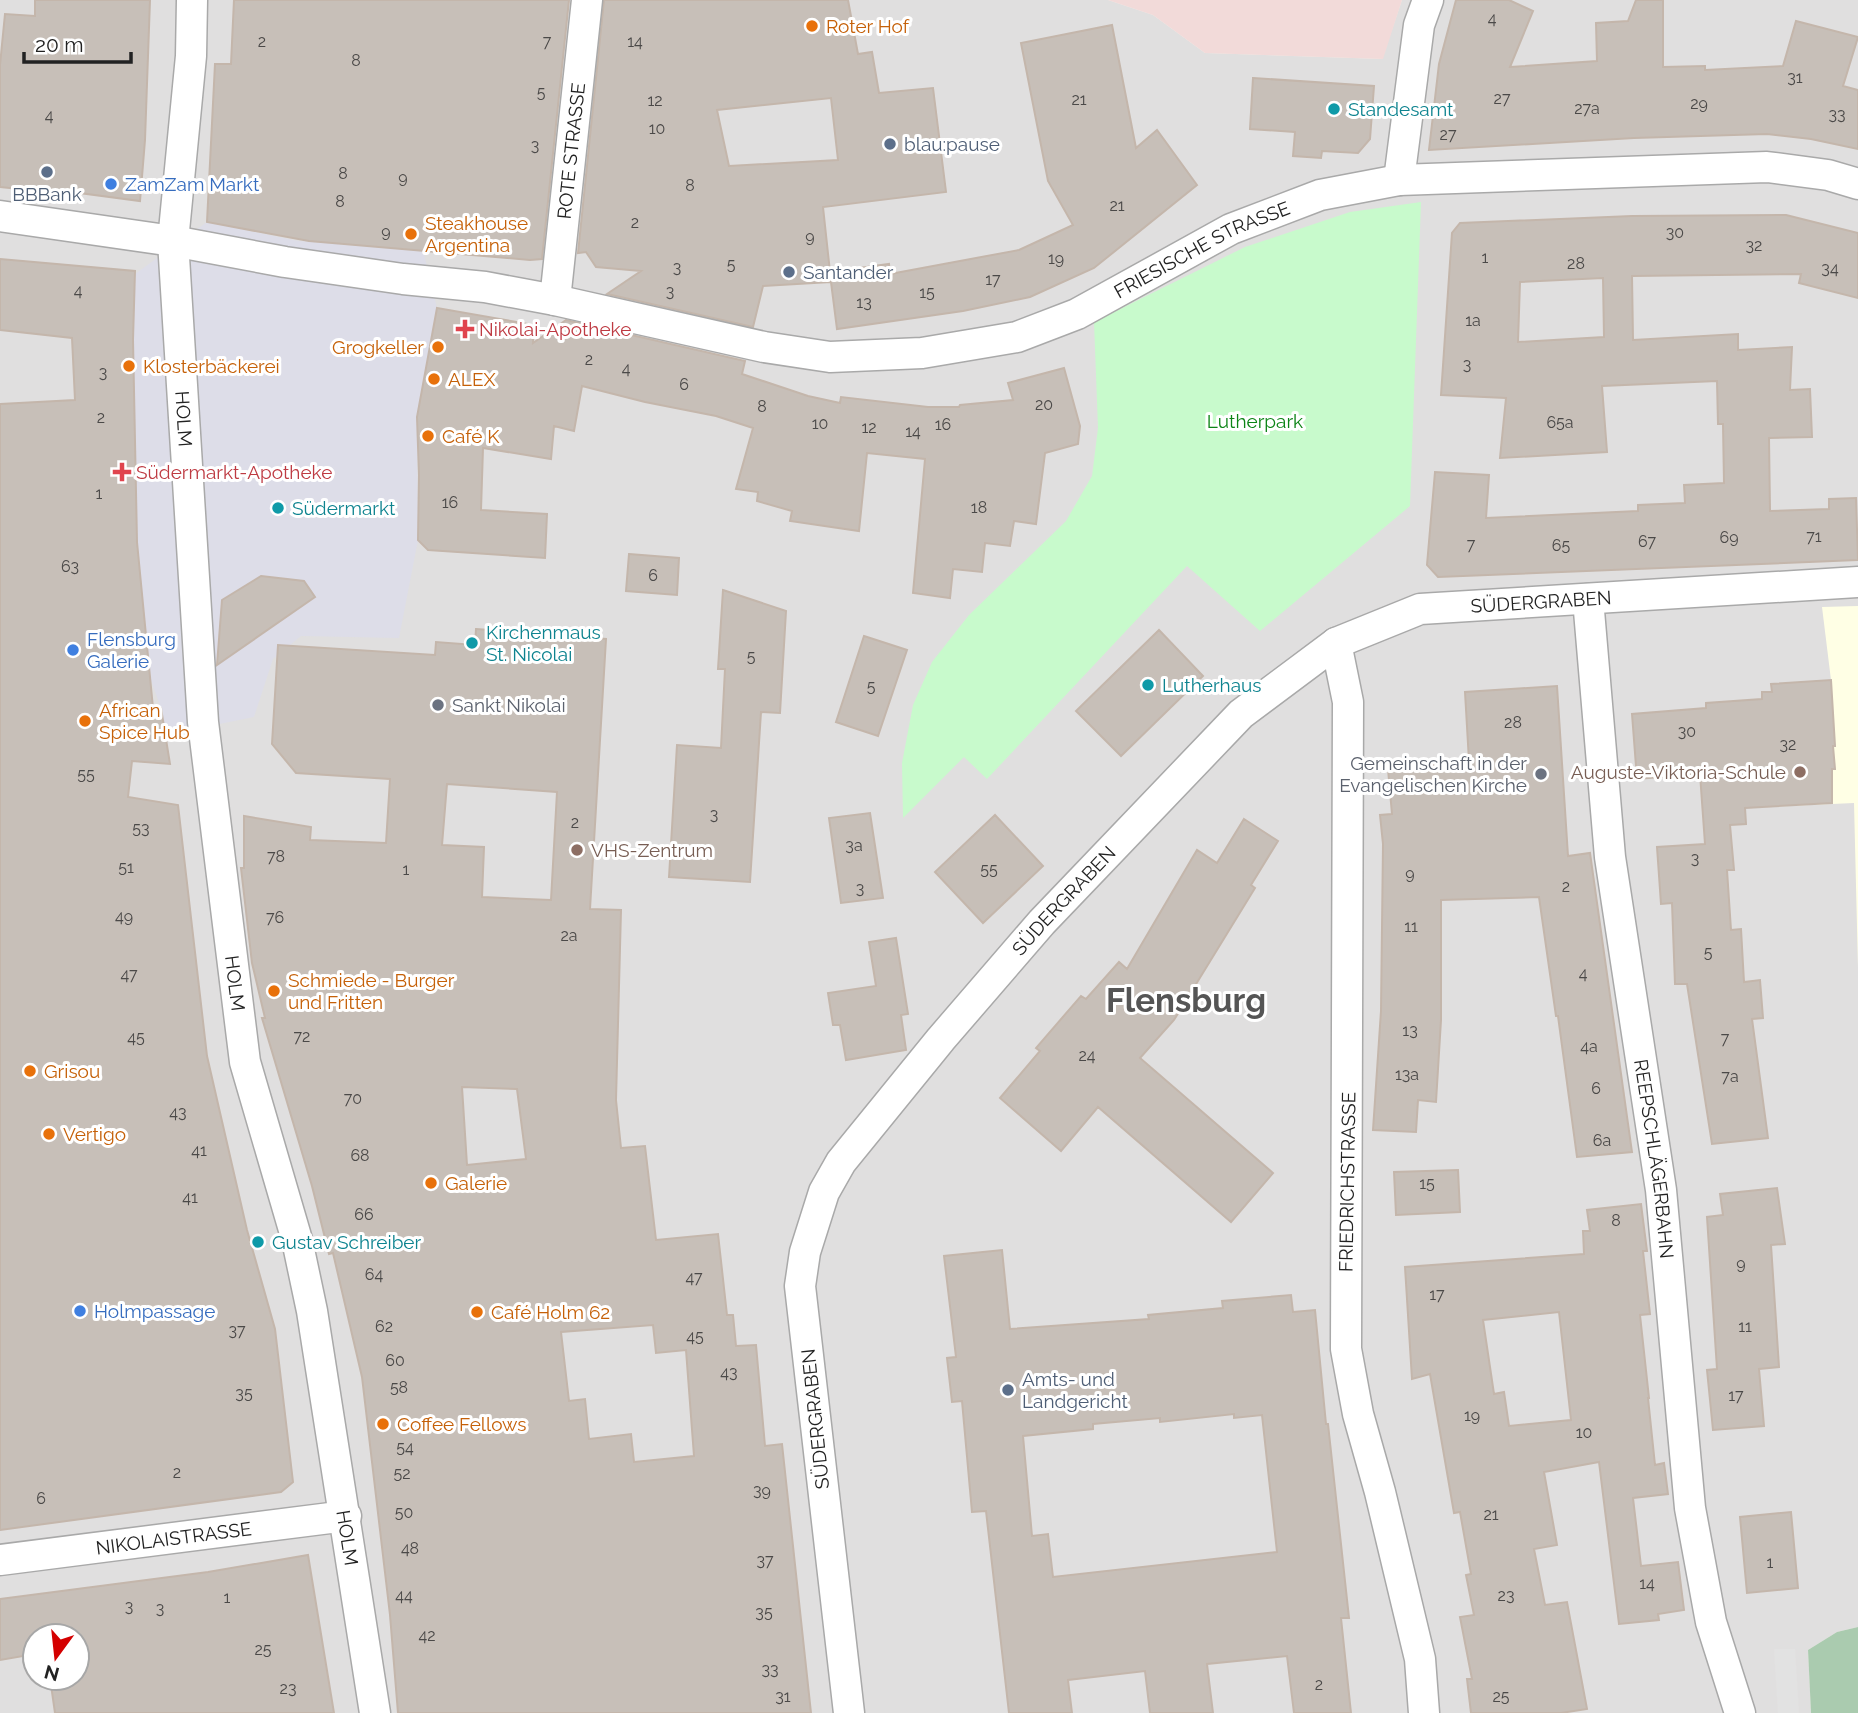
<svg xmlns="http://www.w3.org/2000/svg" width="1858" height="1713" font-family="Raleway,sans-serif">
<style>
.residential{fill:#e0dfdf;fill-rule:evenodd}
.commercial{fill:#f2dad9}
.education{fill:#ffffe5}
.cemetery{fill:#aacbaf}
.park{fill:#c8facc}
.parking{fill:#e2e2e2}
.plaza{fill:#dddde8}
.building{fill:#c7bfb8;stroke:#c4b6ab;stroke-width:2;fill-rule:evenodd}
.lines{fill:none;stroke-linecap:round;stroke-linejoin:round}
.street-casing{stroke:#a9a9a9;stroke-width:33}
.street{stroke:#fff;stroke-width:30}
.food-dot{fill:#e8710a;stroke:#fff;stroke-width:2.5}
.culture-dot{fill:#0f9aa8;stroke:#fff;stroke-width:2.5}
.service-dot{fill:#5c6f8a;stroke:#fff;stroke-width:2.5}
.shop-dot{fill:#3f7fe0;stroke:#fff;stroke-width:2.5}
.health-dot{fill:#e0444e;stroke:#fff;stroke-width:2.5}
.worship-dot{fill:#6b7280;stroke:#fff;stroke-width:2.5}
.education-dot{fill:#8d6e63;stroke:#fff;stroke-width:2.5}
.labels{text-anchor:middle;stroke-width:6;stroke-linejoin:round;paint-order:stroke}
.number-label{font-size:16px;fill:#4b4948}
.food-label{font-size:19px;fill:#c56008;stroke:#fff;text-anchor:start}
.culture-label{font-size:19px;fill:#0d838f;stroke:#fff;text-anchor:start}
.service-label{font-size:19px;fill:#4e5e75;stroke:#fff;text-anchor:start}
.street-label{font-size:19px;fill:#222;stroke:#fff}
.shop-label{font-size:19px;fill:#366cbe;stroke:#fff;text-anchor:start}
.health-label{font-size:19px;fill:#be3a42;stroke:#fff;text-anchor:start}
.park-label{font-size:19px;fill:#0c8416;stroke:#fff}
.worship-label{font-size:19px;fill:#5b616d;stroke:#fff;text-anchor:start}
.education-label{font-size:19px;fill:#785e54;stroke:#fff;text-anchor:end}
.town-label{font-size:33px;font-weight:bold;fill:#555;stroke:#fff}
</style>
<rect width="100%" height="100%" fill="#f2efe9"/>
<path class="residential" d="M0 0H1108L1153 15 1205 53 1382 59 1402 0H1858V1627L1837 1632 1808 1650 1811 1713H0ZM35 1636H77V1678H35Z"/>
<path class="commercial" d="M1108 0H1402L1383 59 1205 53 1153 15Z"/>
<path class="education" d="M1858 606V968L1854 803 1745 808 1741 741 1763 716 1762 692H1772L1771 684 1831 680 1822 607Z"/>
<path class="cemetery" d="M1858 1627V1713H1811L1808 1650 1837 1632Z"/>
<path class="park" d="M1421 202 1410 506 1260 631 1187 566 987 779 964 757 903 818 902 763 913 705 932 662 969 615 1066 521 1092 476 1098 428 1094 322 1245 247 1350 212Z"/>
<path class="parking" d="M1774 1649H1795L1799 1713H1778Z"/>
<path class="plaza" d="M207 222 298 241 423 250 437 308 417 424 418 540 399 638 301 636 273 659 254 717 165 735 161 708 149 675 137 542 133 340 135 274Z"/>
<path class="building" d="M35 0H150L145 140 140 201 64 191 67 194 0 187V65L5 14 35 16Z
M234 0H569L542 259 530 260 309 241 207 222 215 64H231Z
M604 0H848L858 54 872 52 879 93 933 88 946 192 823 207 830 272 889 264 890 274 1019 250 1073 225 1048 181 1021 43 1112 25 1136 148 1157 130 1197 185 1094 268 1030 297 963 311 837 329 831 282 763 286 753 327 607 294 641 271 596 267 586 252 578 253ZM831 98 838 160 729 166 717 110Z
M1456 0H1509L1533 11 1510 67 1597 61 1596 23 1628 21 1636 0H1663V67L1705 66V70L1783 66 1796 21 1858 37 1843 86 1858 90V149L1811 139 1767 134 1634 138 1429 150 1439 64Z
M1253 78 1374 86 1370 139 1358 153 1322 151 1321 158 1293 156 1295 132 1250 129Z
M1786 215 1858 233V298L1799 283 1801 274 1632 276 1633 340 1738 334V350L1792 347 1790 390 1810 389 1812 437 1769 438 1770 511 1829 509V499L1856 498 1858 560 1438 577 1427 565 1435 472 1489 475 1486 518 1638 511V505L1685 503 1684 485 1724 483 1723 424H1718L1717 381 1602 386 1607 452 1500 458 1506 398 1441 395 1452 233 1460 223 1632 216ZM1603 278 1604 337 1518 342 1520 282Z
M0 259 135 271 133 340 137 542 153 708H161L170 764 132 761 128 797 178 805 207 1056 247 1230 275 1329 293 1482 281 1492 0 1530V404L75 400 72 338 0 330Z
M437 308 534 325 533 343 566 320 745 361 742 374 808 396 840 403 841 397 928 407H959L960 405 1013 400 1008 383 1064 368 1080 426 1078 444 1045 453 1036 524 1014 521 1010 546 985 543 982 572 953 569 950 598 913 593 925 459 867 453 859 531 790 521 792 511 757 501 758 492 736 489 753 428 716 416 645 402 582 386 574 431 554 426 551 459 483 448 481 510 547 514 545 558 428 550 418 540 419 475 417 417Z
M629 554 679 558 677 595 626 591Z
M261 576 304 581 315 597 217 665 222 600Z
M723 590 786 611 780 713 761 712 750 882 669 877 677 745 721 748 725 669H718Z
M476 629 606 639 590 909 621 910 616 1100 621 1148 645 1146 656 1240 718 1234 727 1315H733L736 1346 756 1345 765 1446 782 1444 811 1713H398L390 1615 362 1377 333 1253 329 1254 312 1186 262 1018H265L252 963 241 868H244V816L311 827 310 840 386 843 390 779 296 773 272 744 278 645 435 655 436 642 475 645ZM447 784 557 792 551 900 482 897 484 847 442 845ZM462 1087 517 1089 526 1159 467 1165ZM653 1325 656 1353 686 1350 694 1456 634 1462 631 1434 589 1439 585 1399 569 1401 561 1332Z
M1159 630 1203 676 1121 756 1076 711Z
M864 636 907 650 878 736 836 722Z
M1831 680 1835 746H1833L1835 769H1832V803L1745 808 1746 824 1730 825 1734 870H1727L1731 930 1741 929 1744 982 1760 980 1763 1018 1752 1019 1768 1138 1712 1144 1687 984H1675L1672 903 1661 904 1657 847 1705 844 1700 774 1637 779 1632 714 1706 708V703L1762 699V692H1772L1771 684Z
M1557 686 1568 856 1590 853 1632 1152 1577 1157 1558 1016H1556L1539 897 1441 900V1020L1436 1102 1418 1100 1416 1132 1373 1130 1381 1011 1383 844 1380 815 1392 814 1388 769 1469 761 1465 692Z
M870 813 883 898 841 903 829 818Z
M995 815 1043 866 983 923 935 872Z
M1244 819 1278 841 1251 885 1255 888 1174 1020 1140 1058 1273 1173 1231 1222 1098 1107 1061 1151 1000 1098 1040 1051 1036 1048 1081 996 1086 999 1119 962 1127 969 1197 850 1217 863Z
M896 938 908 1014 901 1015 906 1050 846 1060 840 1025H833L828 993 876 986 869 942Z
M1458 1170 1460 1212 1396 1215 1394 1172Z
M1777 1188 1785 1244 1771 1245 1779 1367 1759 1369 1764 1426 1713 1430 1707 1370 1717 1369 1707 1217 1723 1215 1720 1194Z
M1641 1204 1647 1251H1643L1650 1314 1640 1315 1649 1398H1648L1655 1465 1664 1463 1668 1494 1633 1498 1641 1566 1678 1562 1684 1610 1658 1614 1659 1620 1619 1624 1599 1462 1544 1472 1557 1545 1534 1549 1545 1605 1567 1602 1587 1709 1561 1713H1471L1467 1679H1472L1460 1617 1474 1615 1466 1575 1471 1574 1460 1512 1454 1513 1430 1374 1412 1379 1405 1267 1584 1254 1583 1231H1590L1587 1210ZM1559 1312 1571 1420 1509 1426 1504 1392 1494 1394 1483 1320Z
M1002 1250 1010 1329 1149 1319 1148 1315 1223 1308 1222 1301 1291 1295 1293 1312 1315 1310 1326 1424H1328L1349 1618H1341L1351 1713H1294L1287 1656 1207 1664 1213 1713H1150L1145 1671 1068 1680 1072 1713H1009L986 1511 972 1512 962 1401 952 1402 947 1358 956 1357 944 1256ZM1234 1414V1418L1262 1415 1277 1552 1053 1577 1048 1534 1032 1536 1023 1436 1093 1429V1424L1160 1418V1422Z
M1791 1512 1798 1588 1747 1593 1740 1517Z
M308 1555 334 1713H55L50 1678H77V1636H35V1654L0 1660V1599L208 1572Z"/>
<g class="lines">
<g class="street-casing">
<g id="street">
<path id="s1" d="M192 0 191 56 173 241 203 722 245 1062 297 1240 312 1311 375 1713"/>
<path d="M1399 180 1419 25 1428 0"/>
<path id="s2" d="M0 216 173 241 285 262 403 279 485 287 555 300 764 347 830 357 922 353 1017 337 1077 314 1231 229 1320 195 1399 180 1767 167 1828 175 1858 184"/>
<path id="s3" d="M555 300 587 0"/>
<path id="s4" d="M1588 599 1610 857 1661 1190 1690 1508 1711 1622 1740 1713"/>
<path d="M1336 643 1348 702 1346 1349 1358 1414 1380 1492 1420 1659 1424 1713"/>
<path id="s5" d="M0 1560 346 1516"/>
<path id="s6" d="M849 1713 800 1286 805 1252 824 1192 841 1162 941 1039 1042 922 1241 714 1336 643 1420 609 1858 582"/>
</g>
</g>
<use href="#street" class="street"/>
</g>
<g class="food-dot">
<circle cx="812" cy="26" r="7"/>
<circle cx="411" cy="234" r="7"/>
<circle cx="438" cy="347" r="7"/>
<circle cx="129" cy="366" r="7"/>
<circle cx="434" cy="379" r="7"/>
<circle cx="428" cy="436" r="7"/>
<circle cx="85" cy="721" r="7"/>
<circle cx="274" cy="991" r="7"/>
<circle cx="30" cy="1071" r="7"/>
<circle cx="49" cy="1134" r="7"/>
<circle cx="431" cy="1183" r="7"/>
<circle cx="477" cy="1312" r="7"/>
<circle cx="383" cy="1424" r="7"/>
</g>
<g class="culture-dot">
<circle cx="1334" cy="109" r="7"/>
<circle cx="278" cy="508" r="7"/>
<circle cx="472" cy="643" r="7"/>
<circle cx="1148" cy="685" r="7"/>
<circle cx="258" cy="1242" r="7"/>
</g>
<g class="service-dot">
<circle cx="890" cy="144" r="7"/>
<circle cx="47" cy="172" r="7"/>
<circle cx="789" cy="272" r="7"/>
<circle cx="1008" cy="1390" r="7"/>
</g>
<g class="shop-dot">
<circle cx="111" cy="184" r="7"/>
<circle cx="73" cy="650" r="7"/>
<circle cx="80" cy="1311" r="7"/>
</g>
<g class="health-dot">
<path d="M461.5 318.5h7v7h7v7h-7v7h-7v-7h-7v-7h7z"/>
<path d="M118.5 461.5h7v7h7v7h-7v7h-7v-7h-7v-7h7z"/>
</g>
<g class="worship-dot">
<circle cx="438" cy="705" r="7"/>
<circle cx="1541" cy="774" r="7"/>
</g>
<g class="education-dot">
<circle cx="1800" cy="772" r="7"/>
<circle cx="577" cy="850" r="7"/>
</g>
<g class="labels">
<g class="number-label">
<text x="1492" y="24">4</text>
<text x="262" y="47">2</text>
<text x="547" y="47">7</text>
<text x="635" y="47">14</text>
<text x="356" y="66">8</text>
<text x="1795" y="83">31</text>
<text x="541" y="98">5</text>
<text x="1502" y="104">27</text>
<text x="1079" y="105">21</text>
<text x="655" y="106">12</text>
<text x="1699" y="109">29</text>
<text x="1587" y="114">27a</text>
<text x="1837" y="120">33</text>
<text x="49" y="121">4</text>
<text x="657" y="134">10</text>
<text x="1448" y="140">27</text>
<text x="535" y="151">3</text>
<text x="343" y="179">8</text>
<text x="403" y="183">9</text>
<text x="690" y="191">8</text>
<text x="340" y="207">8</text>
<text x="1117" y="211">21</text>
<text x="635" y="228">2</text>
<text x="386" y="237">9</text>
<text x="1675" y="238">30</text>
<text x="810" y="242">9</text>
<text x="1754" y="251">32</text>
<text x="1485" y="263">1</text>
<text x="1056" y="264">19</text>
<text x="1576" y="269">28</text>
<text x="731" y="270">5</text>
<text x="677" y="273">3</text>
<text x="1830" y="274">34</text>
<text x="993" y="285">17</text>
<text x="78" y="296">4</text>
<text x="670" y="297">3</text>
<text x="927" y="298">15</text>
<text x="864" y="308">13</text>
<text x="1473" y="326">1a</text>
<text x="589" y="365">2</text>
<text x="1467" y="370">3</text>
<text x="626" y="374">4</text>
<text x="103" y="378">3</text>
<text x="684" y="390">6</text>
<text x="1044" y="410">20</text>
<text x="762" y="412">8</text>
<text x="101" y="423">2</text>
<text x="1560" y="428">65a</text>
<text x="820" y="429">10</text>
<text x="943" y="430">16</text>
<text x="869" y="433">12</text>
<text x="913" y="437">14</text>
<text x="99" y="499">1</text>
<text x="450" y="508">16</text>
<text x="979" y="513">18</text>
<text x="1814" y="542">71</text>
<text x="1729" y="543">69</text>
<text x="1647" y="547">67</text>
<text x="1471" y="550">7</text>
<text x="1561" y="551">65</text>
<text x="70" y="572">63</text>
<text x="653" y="581">6</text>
<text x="751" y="662">5</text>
<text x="871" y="692">5</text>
<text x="1513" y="728">28</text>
<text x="1687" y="737">30</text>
<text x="1788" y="750">32</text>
<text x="86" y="780">55</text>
<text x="714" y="820">3</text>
<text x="575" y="828">2</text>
<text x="141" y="834">53</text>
<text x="854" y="851">3a</text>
<text x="276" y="862">78</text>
<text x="1695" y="864">3</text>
<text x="126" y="873">51</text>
<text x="406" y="875">1</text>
<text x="989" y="875">55</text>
<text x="1410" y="879">9</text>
<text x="1566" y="892">2</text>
<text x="860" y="894">3</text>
<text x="124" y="922">49</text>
<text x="275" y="923">76</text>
<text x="1411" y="932">11</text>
<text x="569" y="941">2a</text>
<text x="1708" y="958">5</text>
<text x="1583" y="979">4</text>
<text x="129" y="980">47</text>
<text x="1410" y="1036">13</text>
<text x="302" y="1042">72</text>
<text x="136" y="1043">45</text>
<text x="1725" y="1044">7</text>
<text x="1589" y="1052">4a</text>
<text x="1087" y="1061">24</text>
<text x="1407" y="1080">13a</text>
<text x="1730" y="1082">7a</text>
<text x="1596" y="1094">6</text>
<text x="353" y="1104">70</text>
<text x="178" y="1118">43</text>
<text x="1602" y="1146">6a</text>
<text x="199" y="1156">41</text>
<text x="360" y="1161">68</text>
<text x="1427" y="1189">15</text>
<text x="190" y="1203">41</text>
<text x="364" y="1220">66</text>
<text x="1616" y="1226">8</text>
<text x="1741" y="1269">9</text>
<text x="374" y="1280">64</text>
<text x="694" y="1283">47</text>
<text x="1437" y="1300">17</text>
<text x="384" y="1332">62</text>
<text x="1745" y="1332">11</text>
<text x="237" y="1336">37</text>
<text x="695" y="1342">45</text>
<text x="395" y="1366">60</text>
<text x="729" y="1378">43</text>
<text x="399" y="1393">58</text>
<text x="244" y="1399">35</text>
<text x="1736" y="1401">17</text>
<text x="1472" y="1421">19</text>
<text x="1584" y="1438">10</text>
<text x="405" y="1453">54</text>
<text x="177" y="1478">2</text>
<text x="402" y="1479">52</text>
<text x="762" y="1496">39</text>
<text x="41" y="1504">6</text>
<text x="404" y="1518">50</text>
<text x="1491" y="1520">21</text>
<text x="410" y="1554">48</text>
<text x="765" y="1566">37</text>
<text x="1770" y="1568">1</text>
<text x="1647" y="1589">14</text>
<text x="404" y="1601">44</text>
<text x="1506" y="1601">23</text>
<text x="227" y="1603">1</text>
<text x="129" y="1612">3</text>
<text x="160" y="1614">3</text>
<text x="764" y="1618">35</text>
<text x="427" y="1641">42</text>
<text x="263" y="1655">25</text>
<text x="770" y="1675">33</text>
<text x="1319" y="1690">2</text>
<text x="288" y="1694">23</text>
<text x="783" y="1702">31</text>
<text x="1501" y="1702">25</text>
</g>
<g class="food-label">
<text x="826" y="33">Roter Hof</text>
<text x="425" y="230">Steakhouse<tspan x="425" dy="22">Argentina</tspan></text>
<text x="424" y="354" text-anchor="end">Grogkeller</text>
<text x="143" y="373">Klosterbäckerei</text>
<text x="448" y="386">ALEX</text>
<text x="442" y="443">Café K</text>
<text x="99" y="717">African<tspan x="99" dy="22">Spice Hub</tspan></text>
<text x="288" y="987">Schmiede - Burger<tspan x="288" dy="22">und Fritten</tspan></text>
<text x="44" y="1078">Grisou</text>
<text x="63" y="1141">Vertigo</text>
<text x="445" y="1190">Galerie</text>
<text x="491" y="1319">Café Holm 62</text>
<text x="397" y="1431">Coffee Fellows</text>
</g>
<g class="culture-label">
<text x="1348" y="116">Standesamt</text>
<text x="292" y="515">Südermarkt</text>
<text x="486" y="639">Kirchenmaus<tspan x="486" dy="22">St. Nicolai</tspan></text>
<text x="1162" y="692">Lutherhaus</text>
<text x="272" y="1249">Gustav Schreiber</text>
</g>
<g class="service-label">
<text x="904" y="151">blau:pause</text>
<text x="47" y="201" text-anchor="middle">BBBank</text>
<text x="803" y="279">Santander</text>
<text x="1022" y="1386">Amts- und<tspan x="1022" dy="22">Landgericht</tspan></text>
</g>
<g class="street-label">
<text dy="7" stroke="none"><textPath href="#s3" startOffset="150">ROTE STRASSE</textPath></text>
<text dy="7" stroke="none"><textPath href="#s2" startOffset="1236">FRIESISCHE STRASSE</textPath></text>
<text dy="7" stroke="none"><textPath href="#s1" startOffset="420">HOLM</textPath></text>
<text dy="7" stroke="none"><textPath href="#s6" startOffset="1493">SÜDERGRABEN</textPath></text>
<text dy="7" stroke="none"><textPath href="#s6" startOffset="905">SÜDERGRABEN</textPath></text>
<text dy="7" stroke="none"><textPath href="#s1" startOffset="987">HOLM</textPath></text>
<text dy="7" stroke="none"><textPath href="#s4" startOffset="564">REEPSCHLÄGERBAHN</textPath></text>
<text transform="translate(1347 1182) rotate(-89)" y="7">FRIEDRICHSTRASSE</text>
<text transform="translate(815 1419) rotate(-96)" y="7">SÜDERGRABEN</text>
<text dy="7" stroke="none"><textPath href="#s1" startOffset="1554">HOLM</textPath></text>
<text dy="7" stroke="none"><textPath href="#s5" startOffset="175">NIKOLAISTRASSE</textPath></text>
</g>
<g class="shop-label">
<text x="125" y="191">ZamZam Markt</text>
<text x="87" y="646">Flensburg<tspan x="87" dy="22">Galerie</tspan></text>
<text x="94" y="1318">Holmpassage</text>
</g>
<g class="health-label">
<text x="479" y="336">Nikolai-Apotheke</text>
<text x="136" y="479">Südermarkt-Apotheke</text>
</g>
<g class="park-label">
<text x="1255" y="428">Lutherpark</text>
</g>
<g class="worship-label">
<text x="452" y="712">Sankt Nikolai</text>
<text x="1527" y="770" text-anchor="end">Gemeinschaft in der<tspan x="1527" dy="22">Evangelischen Kirche</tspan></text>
</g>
<g class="education-label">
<text x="1786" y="779">Auguste-Viktoria-Schule</text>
<text x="591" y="857" text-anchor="start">VHS-Zentrum</text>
</g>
<g class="town-label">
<text x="1186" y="1012">Flensburg</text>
</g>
</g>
<g transform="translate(56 1657) rotate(195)"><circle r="33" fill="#ffffff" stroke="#a7a7a7" stroke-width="2"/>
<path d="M0-5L12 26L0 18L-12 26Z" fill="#d40000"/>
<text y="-10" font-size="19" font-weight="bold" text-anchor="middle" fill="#222222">N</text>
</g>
<path d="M24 52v10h107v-10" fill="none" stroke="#222222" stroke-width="3.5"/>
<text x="35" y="52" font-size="21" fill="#222222" stroke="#ffffff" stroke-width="5" paint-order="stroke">20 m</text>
</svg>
